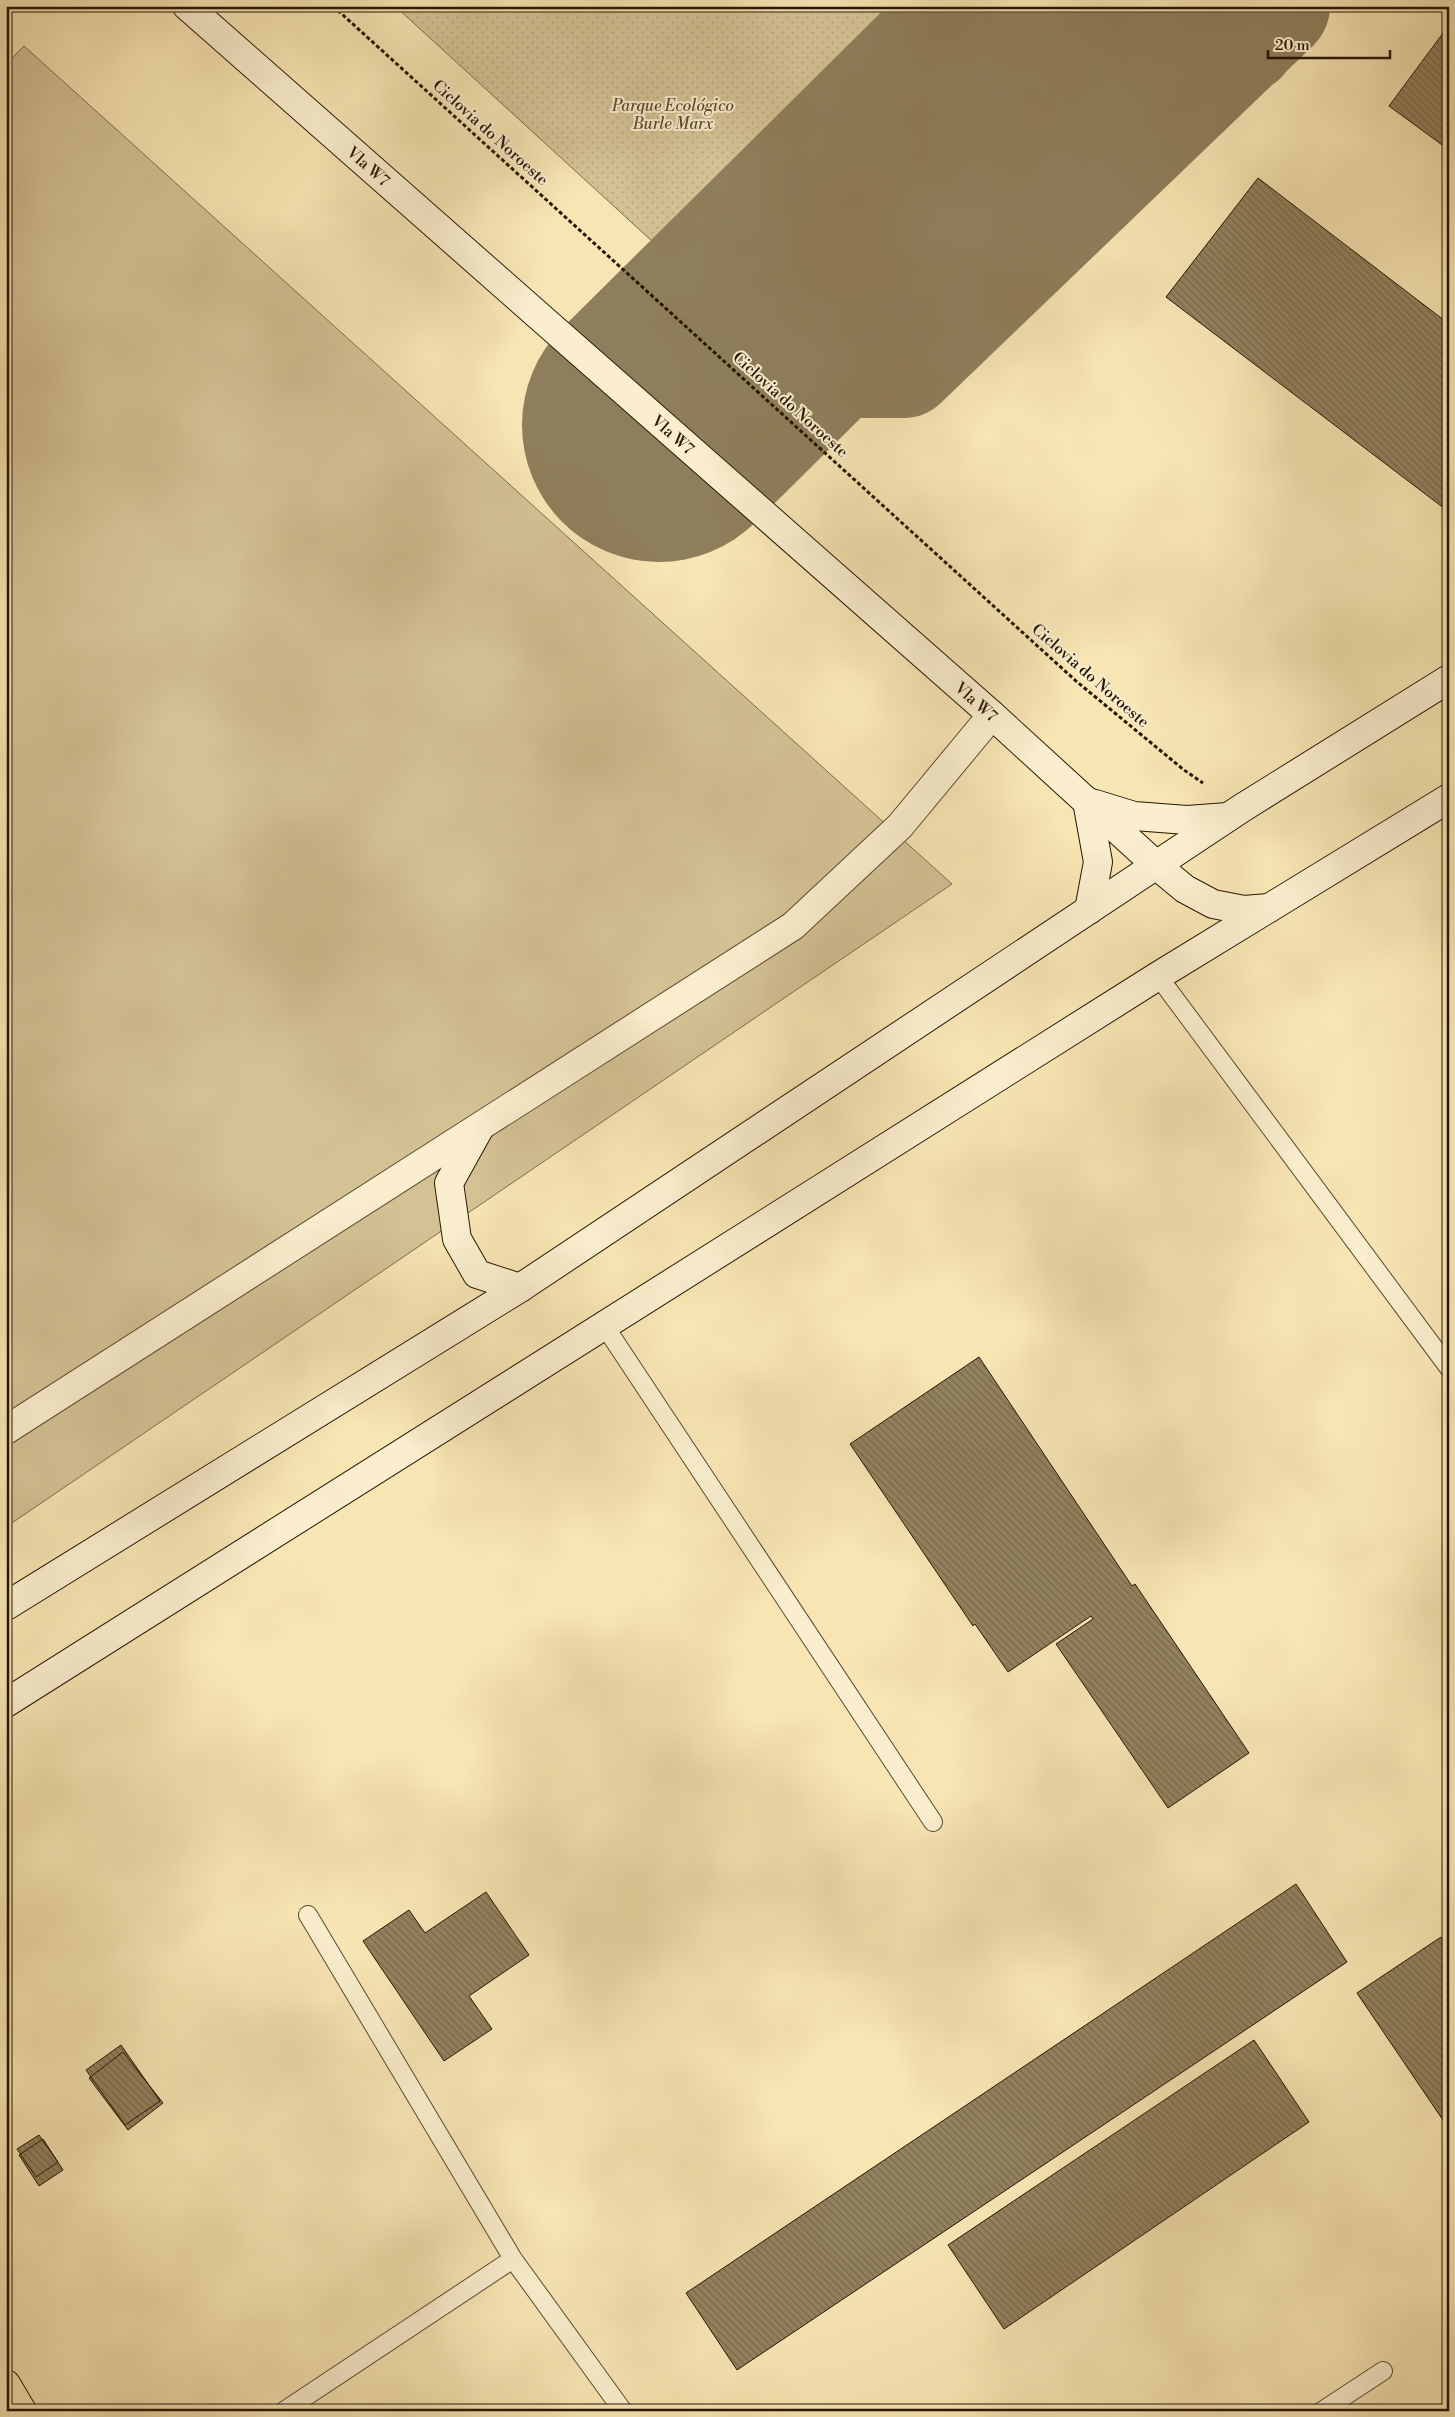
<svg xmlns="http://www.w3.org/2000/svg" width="1455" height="2417" font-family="'Libre Bodoni',serif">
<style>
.grass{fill:#d4c295;stroke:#7e6c4c}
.park{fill:url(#park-dots);stroke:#7e6c4c}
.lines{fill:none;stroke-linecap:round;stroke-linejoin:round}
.taxiway{stroke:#8f7e5b;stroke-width:110}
.runway{stroke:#8f7e5b;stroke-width:274}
.building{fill:url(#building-back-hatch);stroke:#271603}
.lane-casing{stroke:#5b4a2f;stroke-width:20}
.street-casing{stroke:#5b4a2f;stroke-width:30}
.secondary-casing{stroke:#271603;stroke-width:30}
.primary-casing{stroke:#271603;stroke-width:30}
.path{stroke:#271603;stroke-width:3;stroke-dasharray:4 2.5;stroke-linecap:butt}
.lane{stroke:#faeece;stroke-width:18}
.street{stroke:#faeece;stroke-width:28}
.secondary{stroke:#faeece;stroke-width:28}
.primary{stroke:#f7e5b3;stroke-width:28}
.labels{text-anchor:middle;stroke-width:4;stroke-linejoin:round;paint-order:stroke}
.park-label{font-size:16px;font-style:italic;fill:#5b4a2f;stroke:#faeece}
.street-label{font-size:16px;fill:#271603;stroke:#faeece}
</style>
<defs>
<pattern id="park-dots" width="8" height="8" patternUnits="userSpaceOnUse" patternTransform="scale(1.25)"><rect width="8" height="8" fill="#d4c295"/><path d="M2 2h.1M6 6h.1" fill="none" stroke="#b6a67f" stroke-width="1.8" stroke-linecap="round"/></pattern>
<pattern id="building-back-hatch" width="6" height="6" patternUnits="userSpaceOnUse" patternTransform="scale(1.25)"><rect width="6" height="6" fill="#93825f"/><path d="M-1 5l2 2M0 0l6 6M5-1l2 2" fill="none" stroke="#78694c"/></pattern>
</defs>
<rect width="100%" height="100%" fill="#f7e5b3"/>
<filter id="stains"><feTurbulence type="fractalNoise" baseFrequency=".004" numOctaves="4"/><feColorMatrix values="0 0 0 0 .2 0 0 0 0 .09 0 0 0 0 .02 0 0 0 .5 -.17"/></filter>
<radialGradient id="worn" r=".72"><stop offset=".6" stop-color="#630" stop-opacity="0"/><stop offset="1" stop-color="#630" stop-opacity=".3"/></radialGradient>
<path class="grass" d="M24 46 952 884 6 1527V64Z"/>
<path class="park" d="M395 6H931L677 264Z"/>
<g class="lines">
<path class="taxiway" d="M1086 6 1162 37 1242 39
M761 325 819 363H903L1275 6"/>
<path class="runway" d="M659 425 1082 6"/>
</g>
<path class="building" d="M1449 25V150L1389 106Z
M1258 178 1449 324V512L1166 297Z
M979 1357 1132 1586 1135 1584 1249 1753 1168 1808 1056 1644 1093 1619 1091 1616 1008 1672 975 1624 973 1626 850 1444Z
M1296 1884 1347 1962 737 2370 686 2293Z
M486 1892 529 1955 469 1996 492 2029 444 2061 363 1941 409 1910 425 1933Z
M1441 1937 1449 1948V2129L1357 1993Z
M1254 2040 1309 2122 1004 2329 948 2245Z
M121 2045 160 2101 125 2125 86 2070Z
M123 2052 163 2103 128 2130 89 2078Z
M39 2135 58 2162 36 2177 17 2149Z
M43 2139 63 2170 39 2186 19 2155Z"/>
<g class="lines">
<g class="lane-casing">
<path id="lane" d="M1158 976 1449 1368
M604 1325 933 1822
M308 1915 513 2259 623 2411
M284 2411 513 2259
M1322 2411 1383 2371"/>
</g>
<g class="street-casing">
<path id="street" d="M6 1430 793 926 900 826 992 715"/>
</g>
<g class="secondary-casing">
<g id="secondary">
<path id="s1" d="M187 6 992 715 1156 865 1185 889 1213 904 1244 910 1269 908"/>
<path d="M1087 801 1098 862 1089 910"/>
<path d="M1095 804 1134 816 1187 820 1228 817"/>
<path d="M479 1129 449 1183 457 1239 477 1274 520 1288"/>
<path d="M6 1606 520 1288 1242 808 1449 679"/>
<path d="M6 1703 1158 976 1449 798"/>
</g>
</g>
<g class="primary-casing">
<path id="primary" d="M6 2384 22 2411"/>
</g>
<path class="path" d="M333 6 1076 681 1184 770 1203 783"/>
<use href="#lane" class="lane"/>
<use href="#street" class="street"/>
<use href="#secondary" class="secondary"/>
<use href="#primary" class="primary"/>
</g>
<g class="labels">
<g class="park-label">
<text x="673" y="111">Parque Ecológico<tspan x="673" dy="18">Burle Marx</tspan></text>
</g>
<g class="street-label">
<text transform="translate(491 132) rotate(42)" y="6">Ciclovia do Noroeste</text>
<text dy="6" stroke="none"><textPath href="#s1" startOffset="242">Vla W7</textPath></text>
<text transform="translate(791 404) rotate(42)" y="6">Ciclovia do Noroeste</text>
<text dy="6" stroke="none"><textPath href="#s1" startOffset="648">Vla W7</textPath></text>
<text transform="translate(1091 675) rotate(41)" y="6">Ciclovia do Noroeste</text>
<text dy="6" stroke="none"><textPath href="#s1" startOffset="1052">Vla W7</textPath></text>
</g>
</g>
<rect width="1455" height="2417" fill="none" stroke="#f7e5b3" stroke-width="25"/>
<rect x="8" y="8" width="1440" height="2402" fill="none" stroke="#271603" stroke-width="2.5"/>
<rect x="12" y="12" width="1430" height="2392" fill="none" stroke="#271603"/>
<path d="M1268 50v8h122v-8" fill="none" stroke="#271603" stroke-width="2.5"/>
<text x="1275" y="50" font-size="15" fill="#271603" stroke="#faeece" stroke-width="4" paint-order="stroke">20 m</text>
<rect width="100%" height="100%" filter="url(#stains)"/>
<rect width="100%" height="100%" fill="url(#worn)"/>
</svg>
